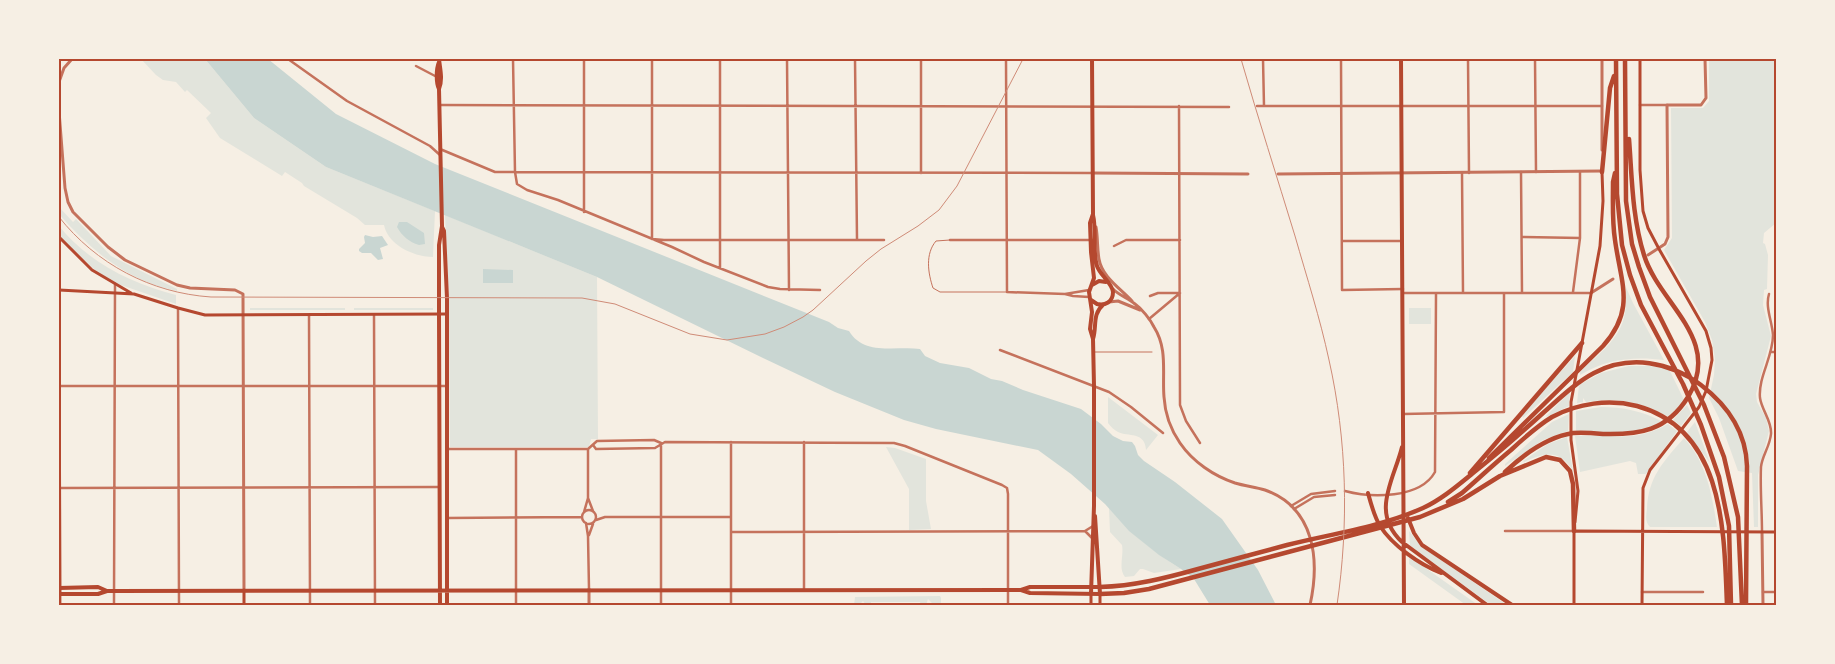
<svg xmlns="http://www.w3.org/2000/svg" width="1835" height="664" font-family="Merriweather,serif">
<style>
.green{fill:#e2e4dc}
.water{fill:#c9d6d2}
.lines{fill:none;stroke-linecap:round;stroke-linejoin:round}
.service{stroke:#c5725c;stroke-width:1}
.minor{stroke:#c5725c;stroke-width:2.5}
.tertiary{stroke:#c5725c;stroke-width:3}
.secondary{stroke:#b5482f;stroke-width:3}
.primary{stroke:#b5482f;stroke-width:4}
.motorway{stroke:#b5482f;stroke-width:4.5}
.rail{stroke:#cf8b77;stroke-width:1}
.neatline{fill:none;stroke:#b5482f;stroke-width:2}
</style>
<rect width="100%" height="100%" fill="#f6efe4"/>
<path class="green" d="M141 59H205L254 118 326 167 435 211 433 257C414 257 388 245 384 225H365L357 218 304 186 302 183 285 172 282 176 220 138 206 118 211 113 187 90 185 92 176 82 163 80 156 75Z
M1709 59H1776V223L1764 233 1763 243 1765 244 1768 255 1767 289 1764 290 1763 305 1771 336 1756 394 1757 402 1766 418 1769 431 1758 475V527H1754L1752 473 1738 471 1719 418 1709 398 1714 375 1715 359 1712 340 1705 322 1664 250 1672 238 1671 108H1703L1709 101Z
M59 207 73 222 76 219 111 256 177 289V291C129 282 90 250 59 214Z
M445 215 597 277 598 439H591L589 447H450L449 299Z
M59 226C88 262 132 284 176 295V304L118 284 99 274 59 236Z
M1625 285 1633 303 1664 360C1634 356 1606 359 1580 375V372C1611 343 1631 331 1625 285Z
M250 308H345V310H250Z
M354 308H433V310H354Z
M1409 308H1431V324H1409Z
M1575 356 1573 372 1523 418 1522 416 1527 409Z
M1629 366H1650L1669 369 1684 400 1669 417C1641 402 1617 397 1586 402L1583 398V402L1577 403 1579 385 1601 373Z
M1570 392 1569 406 1547 417 1546 416Z
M1108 397 1158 435 1146 450C1145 431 1128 437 1118 432 1114 430 1111 427 1108 423Z
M1687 405 1691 413 1681 426 1673 420Z
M1601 407C1623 407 1643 411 1663 422 1636 437 1605 432 1576 431V411Z
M1569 414 1568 431 1543 440 1505 466V464L1552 422Z
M1695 422 1710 463 1687 432Z
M1668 424 1677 431 1646 474H1638L1636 463 1630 461 1580 472 1575 436C1612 433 1633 444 1668 424Z
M1567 437 1573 471C1559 448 1544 453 1524 462L1523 461 1548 444Z
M1684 438C1707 463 1712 495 1717 527H1650C1645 522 1646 516 1647 509 1648 477 1664 461 1684 438Z
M886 447 895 448 926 459V501L931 529 909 530V489Z
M1109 508C1131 532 1153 552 1181 569L1154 573 1143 569H1140L1134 576 1125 577C1118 568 1124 556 1122 545L1110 532Z
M1409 531 1422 547 1507 605H1491L1410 546Z
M1409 557 1417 562 1478 605H1466L1409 564Z
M940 596 941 598V605H934L928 599 926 605H921L920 602H871V605H866L863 601 859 605H854L855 597Z"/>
<path class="water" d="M205 59H268L336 114 435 164 829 322 838 328 849 331C864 356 896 346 920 349L925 356 940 363 969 368 991 379 1002 381 1023 390 1081 409 1101 424 1113 436 1123 441 1132 442 1135 446 1138 455 1144 461 1175 482 1222 519 1258 570 1276 605H1210L1194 579 1181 569 1159 555 1129 531 1105 504 1071 474 1038 450 936 429 904 420 835 392 763 358 597 277 326 167 254 118Z
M399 222H407L424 233 425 244 419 245C409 242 402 236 397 227Z
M365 235 373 237 382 236 388 245 380 248 383 259 378 260 371 253H362L359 251V249L365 243 364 237Z
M483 269 513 270V283H483Z"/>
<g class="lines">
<path class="service" d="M950 240 936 241C925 254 928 273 933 288L940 292H1007
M1095 352H1152"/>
<path class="minor" d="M288 59 347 101 430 146 440 155
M513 59 515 172 1092 173
M584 59V212
M652 59V239L664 240H884
M720 59V268
M787 59 789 290
M855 59 857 239
M921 59V173
M1006 59 1007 292 1065 294 1073 296 1089 297
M1263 59 1264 106
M1341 59 1342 290 1403 289
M1468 59 1469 173
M1535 59 1536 172
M416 66 437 77
M440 105 1229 107
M1640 105H1667
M1179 106 1180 405 1186 421 1200 443
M1257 106H1602
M440 149 495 172H515L517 184 527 190 558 200 672 247 704 262 768 287 780 289 820 290
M1521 172 1522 293
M1462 173 1463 293
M1522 237 1580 238
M950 240H1095
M1342 241H1402
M1114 246 1126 240H1180
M1573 292 1580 238V172
M1403 293H1591
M1065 294 1089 290
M1150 296 1158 293H1178
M178 308 179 605
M309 315 310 605
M374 315 375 605
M1149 319 1180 293
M1000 350 1109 392 1131 407 1163 433
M1771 352H1776
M59 386H447
M1403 414 1504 412V293
M804 442V590
M661 443V605
M593 445 596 449 655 448 665 442 894 443 905 446 1002 485 1007 488 1008 494V605
M447 449H588L597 441 654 440 661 443
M516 449V605
M59 488 439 487
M1345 491C1371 498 1420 499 1435 472L1436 294
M588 498 593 511
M1291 506 1311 494 1335 491
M1294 509 1314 497 1335 495
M582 517a7 7 0 1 1 14 0a7 7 0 1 1-14 0Z
M584 512 588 498V449
M447 518 582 517
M596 520 605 517H731
M586 523 588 536 589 589
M1085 531 1093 539
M1505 531H1574
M731 532 1085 531 1093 526
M1762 532C1762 511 1760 488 1761 467 1762 456 1770 446 1771 434 1772 421 1762 411 1760 398 1758 377 1773 357 1773 335 1772 321 1765 307 1769 294
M589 535 593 524
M1642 592H1703
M1763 592H1776
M114 605 115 284
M731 605V442"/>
<path class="tertiary" d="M1602 59V150
M59 82 64 68 72 59
M59 111 65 188 68 202 73 212 108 247 125 260 177 285 190 288 235 290 243 294 244 590
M1092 173 1248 174
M1278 174 1602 171
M1096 227C1098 238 1097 248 1099 259 1102 277 1120 288 1132 301
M1648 255 1665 244 1668 237 1667 105H1701L1706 98 1705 59
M1113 289C1120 296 1128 298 1135 304 1142 309 1150 319 1154 327 1168 349 1162 373 1164 397 1165 414 1171 430 1180 443 1193 462 1214 476 1235 483 1245 486 1255 487 1265 490 1315 508 1320 560 1310 605
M1591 293 1613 279
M1109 302 1118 301 1140 310
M1762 532 1763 605
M589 589V605
M60 594V605"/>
<path class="secondary" d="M1640 59V170L1643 211 1648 228 1659 249 1706 331 1711 348 1712 360 1706 391 1699 407 1650 470 1643 488 1642 605
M59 237 92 270 131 293
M59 290 134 294 178 308 205 315 446 314
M59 342 60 594
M1575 522 1578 491 1571 440V402L1600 246 1603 201 1602 172
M1574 531V605
M1574 531 1776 532
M1091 594V605
M1100 594V605
M244 605V590"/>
<path class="primary" d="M439 59C440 69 443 79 439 89L442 226 439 245V314L440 605
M1401 59 1404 605
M439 62C436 69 436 83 439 89
M442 227 444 231 447 298V605
M1092 285 1099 281 1106 282
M1091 300 1097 304C1105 306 1113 302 1113 292 1112 283 1100 275 1097 266 1092 250 1097 232 1093 215
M1093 339C1097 327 1092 314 1103 305
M1402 447C1394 480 1370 512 1402 542L1487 605
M1368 493C1371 504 1374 516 1380 526 1393 546 1419 564 1441 573
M1408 518 1414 533 1422 545 1512 605
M59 588 98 587 107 591H114L1021 590 1030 587H1100
M1021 590 1030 593 1100 594 1095 516
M59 594H98L107 591
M1091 594 1094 506V386L1093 339 1090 329 1092 312 1089 292 1094 278 1091 252 1090 223 1093 214 1092 59"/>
<path class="motorway" d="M1616 59 1617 194 1622 245 1630 275 1641 305 1683 384 1701 425 1719 477 1729 526 1731 605
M1625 59 1626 201 1632 244 1639 267 1650 297 1704 405 1724 457 1738 517 1742 605
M1602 172 1610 88 1614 76
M1489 458 1603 346C1636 309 1621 284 1615 240 1612 221 1613 201 1613 182L1615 173
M1505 472C1523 455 1547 437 1573 433 1583 432 1593 433 1603 434 1639 435 1667 431 1688 397 1723 339 1659 304 1644 255 1632 217 1632 177 1629 139
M1470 473 1582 343
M1448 502 1462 493C1478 479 1494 464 1511 450 1524 438 1537 426 1552 417 1578 403 1609 399 1637 406 1725 430 1724 532 1727 605
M1100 587C1134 586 1166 578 1198 569 1228 561 1257 553 1287 545 1331 534 1381 527 1423 508 1442 499 1457 486 1473 473 1497 454 1520 434 1543 413 1559 399 1575 383 1594 373 1630 354 1670 362 1701 385 1727 405 1746 432 1747 466L1746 605
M1100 594 1124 593 1149 589 1420 517 1463 499 1500 476 1546 457 1560 460 1570 471 1573 484 1574 531"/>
<path class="rail" d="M1241 59C1258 118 1277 177 1295 236 1307 278 1320 318 1329 360 1347 440 1349 524 1337 605
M59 217C96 264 151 293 211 297L582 298 615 304 690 334 727 340 765 334 784 327 803 317 813 310 866 261 881 249 918 226 939 210 957 186 1023 59"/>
</g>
<rect width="1835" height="664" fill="none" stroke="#f6efe4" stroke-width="120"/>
<rect x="60" y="60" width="1715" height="544" class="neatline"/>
</svg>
